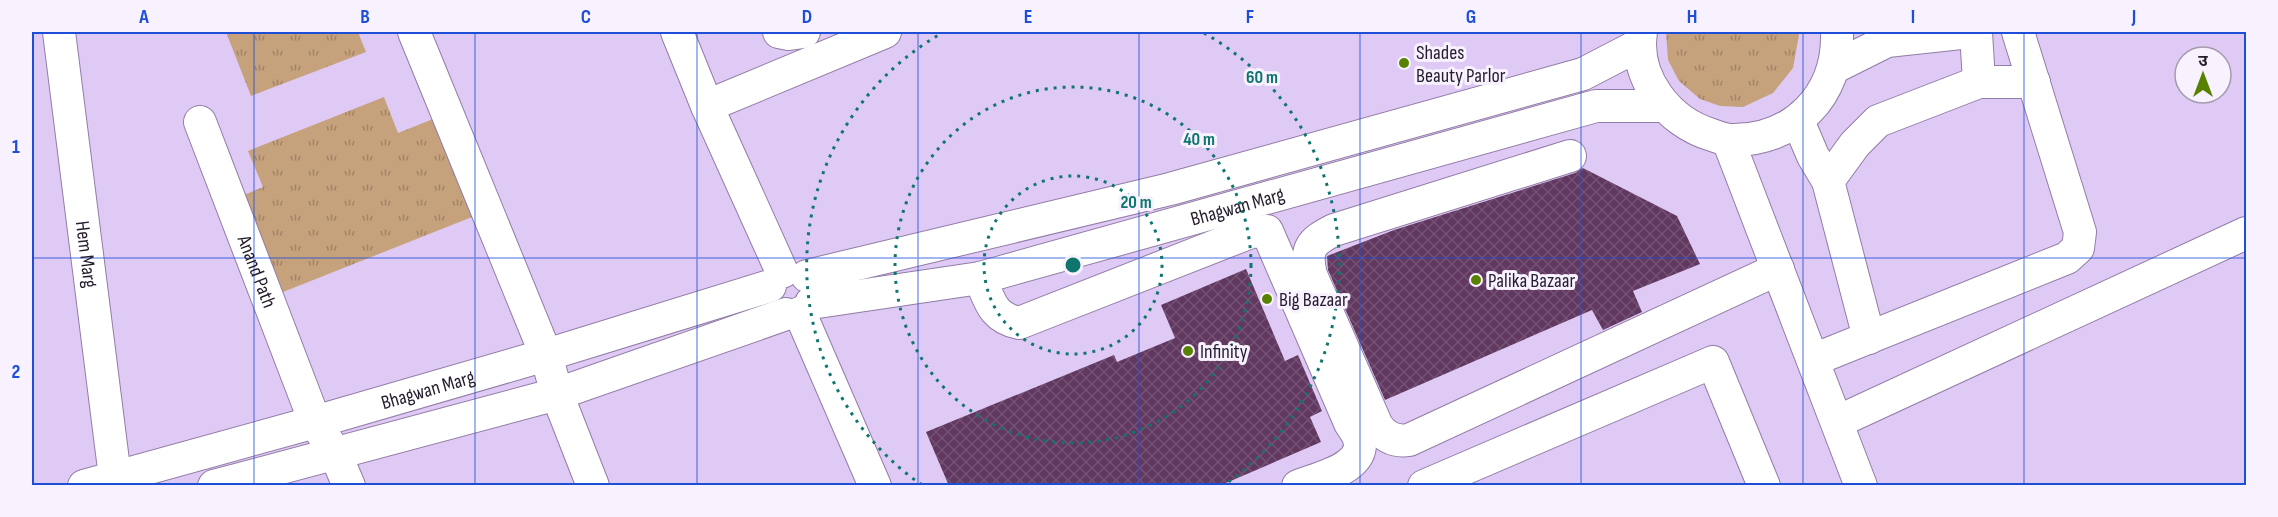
<svg xmlns="http://www.w3.org/2000/svg" width="2278" height="517" font-family="'Sofia Sans Condensed','Noto Sans Devanagari',sans-serif">
<style>
.grass{fill:url(#grass-tufts)}
.building{fill:url(#building-cross-hatch)}
.lines{fill:none;stroke-linecap:round;stroke-linejoin:round}
.minor-casing{stroke:#927da6;stroke-width:34}
.minor{stroke:#fff;stroke-width:32}
.grid{fill:none;stroke:#1d4ed8;stroke-width:1.5;stroke-opacity:0.55}
.ring{fill:none;stroke:#0f766e;stroke-width:3;stroke-dasharray:3 6}
.poi-dot{fill:#598100;stroke:#f8f1ff;stroke-width:2}
.labels{text-anchor:middle;stroke-width:6;stroke-linejoin:round;paint-order:stroke}
.poi-label{font-size:20px;fill:#251c2c;stroke:#f8f1ff;text-anchor:start}
.street-label{font-size:20px;fill:#251c2c;stroke:#f8f1ff}
.centre{fill:#0f766e;stroke:#f8f1ff;stroke-width:3}
.ring-label{font-size:18px;text-anchor:middle;font-weight:bold;fill:#0f766e;stroke:#f8f1ff;stroke-width:6;stroke-linejoin:round;paint-order:stroke}
.neatline{fill:none;stroke:#1d4ed8;stroke-width:2}
.grid-label{font-size:20px;text-anchor:middle;font-weight:bold;fill:#1d4ed8}
</style>
<defs>
<pattern id="grass-tufts" width="24" height="20" patternUnits="userSpaceOnUse" patternTransform="scale(1.5)"><rect width="24" height="20" fill="#c6a27c"/><path d="M3 7l-1-3M5 7V3M7 7l1-3M15 17l-1-3M17 17v-4M19 17l1-3" fill="none" stroke="#a18366"/></pattern>
<pattern id="building-cross-hatch" width="8" height="8" patternUnits="userSpaceOnUse" patternTransform="scale(1.5)"><rect width="8" height="8" fill="#613860"/><path d="M0 0l8 8M0 8l8-8" fill="none" stroke="#745273"/></pattern>
</defs>
<rect width="100%" height="100%" fill="#dfc9f5"/>
<path class="grass" d="M226 32H358L366 52 251 96Z
M1666 32H1798L1799 35 1793 68 1773 93 1743 107 1720 106 1700 99 1679 81 1668 60Z
M384 97 398 133 433 119 472 217 278 294 239 197 263 187 248 151Z"/>
<path class="building" d="M1583 168 1677 216 1700 264 1633 291 1642 312 1603 330 1592 310 1385 400 1328 270 1327 256 1394 230 1575 173Z
M1246 269 1285 361 1298 355 1322 411 1310 417 1321 442 1219 486H949L926 432 1114 355 1117 362 1175 338 1161 305Z"/>
<g class="lines">
<g class="minor-casing">
<g id="minor">
<path id="s1" d="M59 32 115 477"/>
<path d="M414 32 546 355 557 394 593 486"/>
<path d="M677 32 707 106 782 272"/>
<path d="M779 32 789 34 804 32"/>
<path d="M1641 32C1634 78 1668 122 1712 135 1717 137 1724 139 1729 140 1794 142 1839 95 1837 32"/>
<path d="M1835 67 1887 41 1970 32"/>
<path d="M1979 82H2034"/>
<path d="M707 106 885 32"/>
<path d="M1798 121 1813 156 1828 181 1869 338"/>
<path id="s2" d="M200 122 315 422 335 453 349 486"/>
<path d="M1728 140 1861 486"/>
<path d="M1570 156 1334 230C1310 242 1305 249 1311 275L1377 426C1385 437 1395 442 1409 440L1778 269"/>
<path d="M1828 181 1855 144 1878 121 1979 82 1976 32"/>
<path d="M807 276 1170 189 1583 74 1639 45"/>
<path d="M980 278C990 301 992 317 1019 323L1251 232 1267 231 1350 423C1353 428 1358 434 1359 439 1367 468 1318 478 1298 486"/>
<path id="s3" d="M811 303 980 278 1596 106H1664"/>
<path d="M800 313 875 486"/>
<path d="M1813 360 2067 258 2078 248 2080 232 2018 32"/>
<path d="M1837 422 2246 233"/>
<path id="s4" d="M84 486 315 422 546 355 770 286"/>
<path d="M214 486 557 394 786 314"/>
<path d="M1424 486 1713 362 1764 486"/>
</g>
</g>
<use href="#minor" class="minor"/>
</g>
<path class="grid" d="M254 32V486M475 32V486M697 32V486M918 32V486M1139 32V486M1360 32V486M1581 32V486M1803 32V486M2024 32V486M32 258H2246"/>
<g class="ring">
<circle cx="1073" cy="265" r="89"/>
<circle cx="1073" cy="265" r="178"/>
<path d="M922 485A267 267 0 0 1 942 33M1204 33A267 267 0 0 1 1224 485"/>
</g>
<g class="poi-dot">
<circle cx="1404" cy="63" r="6"/>
<circle cx="1476" cy="280" r="6"/>
<circle cx="1267" cy="299" r="6"/>
<circle cx="1188" cy="351" r="6"/>
</g>
<g class="labels">
<g class="poi-label">
<text x="1416" y="59">Shades<tspan x="1416" dy="23">Beauty Parlor</tspan></text>
<text x="1488" y="287">Palika Bazaar</text>
<text x="1279" y="306">Big Bazaar</text>
<text x="1200" y="358">Infinity</text>
</g>
<g class="street-label">
<text dy="7" stroke="none"><textPath href="#s3" startOffset="438">Bhagwan Marg</textPath></text>
<text dy="7" stroke="none"><textPath href="#s1" startOffset="224">Hem Marg</textPath></text>
<text dy="7" stroke="none"><textPath href="#s2" startOffset="160">Anand Path</textPath></text>
<text dy="7" stroke="none"><textPath href="#s4" startOffset="357">Bhagwan Marg</textPath></text>
</g>
</g>
<circle cx="1073" cy="265" r="9" class="centre"/>
<g class="ring-label">
<text x="1262" y="83">60 m</text>
<text x="1199" y="145">40 m</text>
<text x="1136" y="208">20 m</text>
</g>
<rect width="2278" height="517" fill="none" stroke="#f8f1ff" stroke-width="66"/>
<g transform="translate(2203 75)"><circle r="28" fill="#f8f1ff" stroke="#a49cab" stroke-width="1.5"/>
<path d="M0-4.5L10 22L0 15L-10 22Z" fill="#598100"/>
<text y="-9" font-size="16" font-weight="bold" text-anchor="middle" fill="#251c2c">उ</text>
</g>
<rect x="33" y="33" width="2212" height="451" class="neatline"/>
<g class="grid-label">
<text x="144" y="23">A</text>
<text x="365" y="23">B</text>
<text x="586" y="23">C</text>
<text x="807" y="23">D</text>
<text x="1028" y="23">E</text>
<text x="1250" y="23">F</text>
<text x="1471" y="23">G</text>
<text x="1692" y="23">H</text>
<text x="1913" y="23">I</text>
<text x="2134" y="23">J</text>
<text x="16" y="153">1</text>
<text x="16" y="378">2</text>
</g>
</svg>
